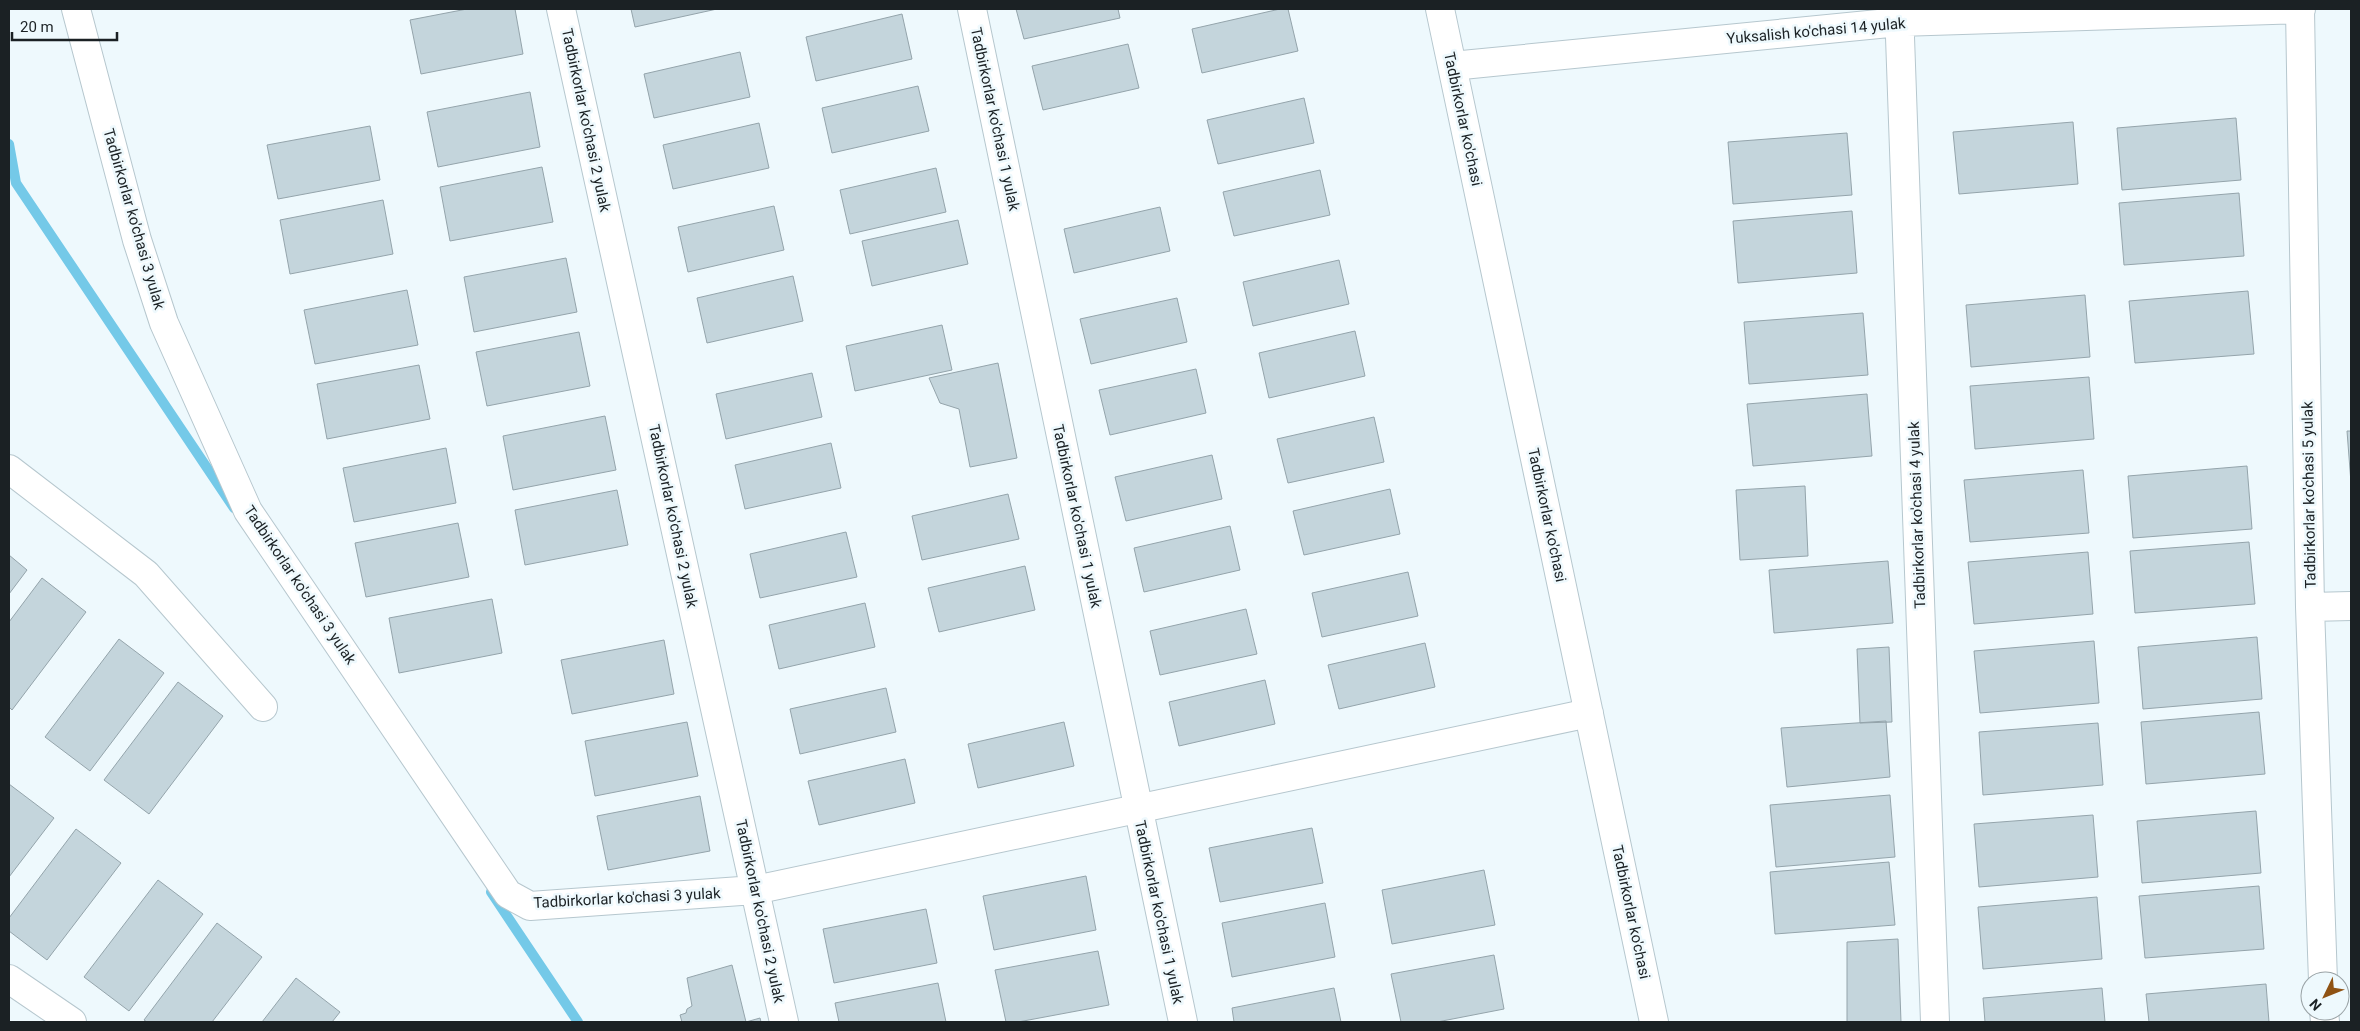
<svg xmlns="http://www.w3.org/2000/svg" width="2360" height="1031" font-family="Roboto,sans-serif">
<style>
.lines{fill:none;stroke-linecap:round;stroke-linejoin:round}
.stream{stroke:#74c9e8;stroke-width:10}
.building{fill:#c4d5dc;stroke:#94a4ab}
.street-casing{stroke:#b6c7ce;stroke-width:30}
.street{stroke:#fff;stroke-width:28}
.labels{text-anchor:middle;stroke-width:5;stroke-linejoin:round;paint-order:stroke}
.street-label{font-size:15px;fill:#1b2124;stroke:#eef9fd}
</style>
<rect width="100%" height="100%" fill="#eef9fd"/>
<g class="lines">
<path class="stream" d="M9 144 16 183 234 508
M491 892 578 1022"/>
</g>
<path class="building" d="M467 9H515L523 54 421 74 410 20Z
M631 9H717L635 27Z
M1016 9H1118L1120 18 1024 39Z
M1280 9H1288L1298 51 1202 73 1192 29Z
M902 14 912 59 816 81 806 37Z
M1128 44 1139 88 1043 110 1032 66Z
M740 52 750 97 654 118 644 74Z
M918 86 929 131 832 153 822 108Z
M530 92 540 147 438 167 427 112Z
M1304 98 1314 143 1218 164 1207 120Z
M2236 118 2241 180 2122 190 2117 128Z
M2073 122 2078 184 1959 194 1953 132Z
M759 123 769 168 673 189 663 145Z
M370 126 380 180 278 199 267 145Z
M1847 133 1852 195 1733 204 1728 142Z
M542 167 553 222 450 241 440 187Z
M936 168 946 212 850 234 840 190Z
M1320 170 1330 215 1234 236 1223 192Z
M2239 193 2244 256 2124 265 2119 203Z
M383 200 393 254 290 274 280 220Z
M774 206 784 250 688 272 678 227Z
M1160 207 1170 251 1074 273 1064 229Z
M1852 211 1857 273 1738 283 1733 221Z
M958 220 968 264 872 286 862 241Z
M566 258 577 312 474 332 464 277Z
M1339 260 1349 304 1253 326 1243 282Z
M793 276 803 321 707 343 697 298Z
M407 290 418 345 315 364 304 310Z
M2248 291 2254 354 2135 363 2129 301Z
M2085 295 2090 357 1971 367 1966 305Z
M1177 298 1187 342 1091 364 1080 319Z
M1863 313 1868 375 1749 384 1744 322Z
M942 325 952 370 855 391 846 346Z
M1355 331 1365 376 1269 398 1259 353Z
M579 332 590 386 487 406 476 352Z
M998 363 1017 458 970 467 959 409 940 403 929 378Z
M419 365 430 419 327 439 317 384Z
M1196 369 1206 413 1110 435 1099 390Z
M812 373 822 417 726 439 716 394Z
M2089 377 2094 439 1975 449 1970 386Z
M1867 394 1872 456 1753 466 1747 404Z
M605 416 616 470 513 490 503 436Z
M1374 417 1384 462 1288 483 1277 439Z
M2347 431H2351V483Z
M831 443 841 488 745 509 735 465Z
M446 448 456 503 354 522 343 468Z
M1212 455 1222 499 1126 521 1115 477Z
M2247 466 2252 529 2133 538 2128 476Z
M2083 470 2089 533 1970 542 1964 480Z
M1805 486 1808 556 1740 560 1736 490Z
M1390 489 1400 534 1304 555 1293 511Z
M617 490 628 545 525 565 515 510Z
M1008 494 1019 539 922 560 912 516Z
M458 523 469 577 366 597 355 543Z
M1230 526 1240 570 1144 592 1134 548Z
M846 532 857 577 760 598 750 554Z
M2249 542 2255 604 2135 613 2130 551Z
M2088 552 2093 614 1974 624 1968 562Z
M9 555 27 570 9 594Z
M1888 561 1893 623 1774 633 1769 570Z
M1025 566 1035 610 939 632 928 588Z
M1408 572 1418 616 1322 637 1312 593Z
M42 578 86 612 12 710 9 707V622Z
M492 599 502 653 399 673 389 618Z
M865 603 875 647 779 669 769 625Z
M1246 609 1257 654 1160 675 1150 631Z
M2257 637 2262 699 2143 709 2138 647Z
M119 639 164 673 90 771 45 737Z
M664 640 674 694 572 714 561 660Z
M2094 641 2099 703 1980 713 1974 651Z
M1425 643 1435 687 1339 709 1328 665Z
M1889 647 1892 722 1860 723 1857 649Z
M1265 680 1275 724 1179 746 1169 702Z
M178 682 223 716 149 814 104 780Z
M886 688 896 732 800 754 790 709Z
M2259 712 2265 774 2146 784 2141 722Z
M1886 721 1890 777 1787 787 1781 728Z
M687 722 698 776 595 796 585 741Z
M1064 722 1074 766 978 788 968 744Z
M2098 723 2103 785 1983 795 1979 732Z
M905 759 915 803 819 825 808 781Z
M9 784 54 818 9 877Z
M1890 795 1895 857 1776 867 1770 805Z
M700 796 710 851 608 870 597 816Z
M2256 811 2261 873 2142 883 2137 821Z
M2093 815 2098 877 1979 887 1974 824Z
M1312 828 1323 883 1220 902 1209 848Z
M76 829 121 863 47 960 9 931V918Z
M1889 862 1895 925 1775 934 1770 872Z
M1484 870 1495 925 1392 944 1382 890Z
M1086 876 1096 930 994 950 983 896Z
M158 880 203 914 129 1011 84 977Z
M2259 886 2264 949 2145 958 2139 896Z
M2097 897 2102 959 1983 969 1978 907Z
M1325 903 1335 957 1232 977 1222 923Z
M926 909 937 963 834 983 823 929Z
M217 923 262 957 212 1022H147L144 1020Z
M1898 939 1901 1022H1847V942Z
M1098 951 1109 1005 1018 1022H1006L995 970Z
M1494 955 1504 1009 1437 1022H1401L1391 974Z
M732 965 746 1022 760 1018 761 1022H682L680 1015 686 1013 687 1009 692 1006 687 978Z
M296 978 340 1012 332 1022H262Z
M938 983 946 1022H839L835 1003Z
M2266 984 2269 1022H2149L2146 994Z
M1334 988 1341 1022H1234L1232 1008Z
M2102 988 2105 1022H1985L1983 998Z"/>
<g class="lines">
<g class="street-casing">
<path id="street" d="M76 9 137 240 164 323 248 511 508 894 530 906 755 890 1589 713
M561 9 784 1022
M972 9 1183 1022
M1440 9 1654 1022
M1899 9 1935 1022
M2300 9 2310 607 2323 981
M1452 66 1899 22 2301 9
M9 469 146 574 263 707
M2310 607 2351 606
M9 979 72 1022
M2324 1011 2325 1022"/>
</g>
<use href="#street" class="street"/>
</g>
<g class="labels">
<g class="street-label">
<text transform="translate(1816 31) rotate(-5)" y="5">Yuksalish ko'chasi 14 yulak</text>
<text transform="translate(995 119) rotate(78)" y="5">Tadbirkorlar ko'chasi 1 yulak</text>
<text transform="translate(1463 119) rotate(78)" y="5">Tadbirkorlar ko'chasi</text>
<text transform="translate(586 120) rotate(78)" y="5">Tadbirkorlar ko'chasi 2 yulak</text>
<text transform="translate(134 219) rotate(74)" y="5">Tadbirkorlar ko'chasi 3 yulak</text>
<text transform="translate(2309 495) rotate(-91)" y="5">Tadbirkorlar ko'chasi 5 yulak</text>
<text transform="translate(1547 515) rotate(78)" y="5">Tadbirkorlar ko'chasi</text>
<text transform="translate(1917 515) rotate(-92)" y="5">Tadbirkorlar ko'chasi 4 yulak</text>
<text transform="translate(673 516) rotate(78)" y="5">Tadbirkorlar ko'chasi 2 yulak</text>
<text transform="translate(1077 516) rotate(78)" y="5">Tadbirkorlar ko'chasi 1 yulak</text>
<text transform="translate(300 585) rotate(56)" y="5">Tadbirkorlar ko'chasi 3 yulak</text>
<text transform="translate(627 898) rotate(-3)" y="5">Tadbirkorlar ko'chasi 3 yulak</text>
<text transform="translate(760 911) rotate(78)" y="5">Tadbirkorlar ko'chasi 2 yulak</text>
<text transform="translate(1159 912) rotate(78)" y="5">Tadbirkorlar ko'chasi 1 yulak</text>
<text transform="translate(1631 912) rotate(78)" y="5">Tadbirkorlar ko'chasi</text>
</g>
</g>
<rect width="2360" height="1031" fill="none" stroke="#1b2124" stroke-width="20"/>
<g transform="translate(2325 996) rotate(227)"><circle r="24" fill="#eef9fd" stroke="#9aa3a6"/>
<path d="M0-4L9 19L0 12L-9 19Z" fill="#8f5213"/>
<text y="-8" font-size="14" font-weight="bold" text-anchor="middle" fill="#1b2124">N</text>
</g>
<path d="M12 32v8h105v-8" fill="none" stroke="#1b2124" stroke-width="2.5"/>
<text x="20" y="32" font-size="15" fill="#1b2124" stroke="#eef9fd" stroke-width="4" paint-order="stroke">20 m</text>
</svg>
